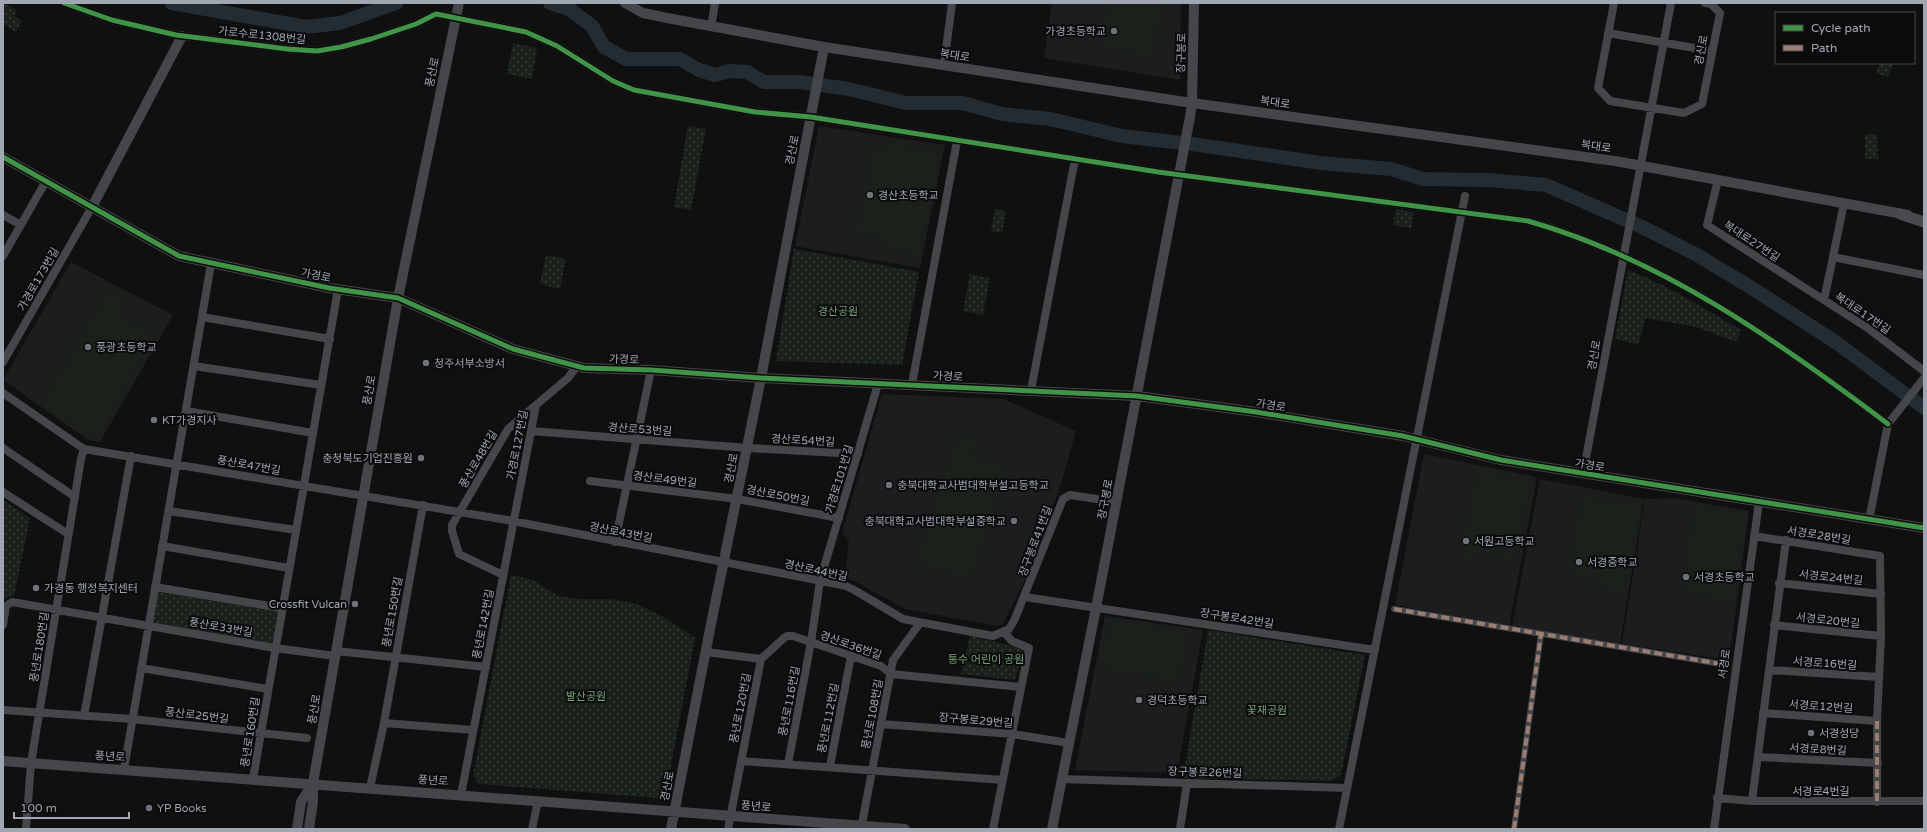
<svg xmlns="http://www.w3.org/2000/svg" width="1927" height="832" font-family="'Varela Round','Noto Sans KR',sans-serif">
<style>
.built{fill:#1d1d1f}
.grass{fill:#1a211b}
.park{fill:url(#park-dots)}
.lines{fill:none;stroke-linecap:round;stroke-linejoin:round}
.river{stroke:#232c32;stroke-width:14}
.pedestrian{stroke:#444649;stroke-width:6}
.minor{stroke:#444649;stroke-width:8}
.tertiary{stroke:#444649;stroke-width:10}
.secondary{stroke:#484a4e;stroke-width:11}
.quiet{stroke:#9b7d72;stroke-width:4;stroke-dasharray:8 4;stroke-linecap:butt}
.cycleway-casing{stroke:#0b0b0c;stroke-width:8}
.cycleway{stroke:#419447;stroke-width:5}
.poi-dot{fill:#6e727a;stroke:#0b0b0c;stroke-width:1.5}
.labels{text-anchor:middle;stroke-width:4;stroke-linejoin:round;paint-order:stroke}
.poi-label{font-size:11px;fill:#a0a7b3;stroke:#0b0b0c;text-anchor:start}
.street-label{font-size:11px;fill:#a0a7b3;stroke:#0b0b0c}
.park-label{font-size:11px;fill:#75a075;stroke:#0b0b0c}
</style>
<defs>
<pattern id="park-dots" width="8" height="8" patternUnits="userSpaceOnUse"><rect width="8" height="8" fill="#1a211b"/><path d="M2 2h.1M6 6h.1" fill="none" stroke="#383e3a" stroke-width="1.8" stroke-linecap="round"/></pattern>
</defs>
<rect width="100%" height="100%" fill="#101011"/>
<path class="built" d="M1052 3H1181L1180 80 1044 58Z
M819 126 945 145 920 268 795 246Z
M71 262 173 315 100 442 88 440 3 380Z
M882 394 1003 399 1076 431 1060 487 1025 579 1004 623 998 626 986 624 905 609 845 576 849 540 842 533Z
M1424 454 1537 477 1509 626 1395 605Z
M1540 479 1644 499 1620 644 1512 626Z
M1674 498 1749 511 1729 660 1622 644 1645 499Z
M1105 616 1203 630 1177 773 1075 770Z"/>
<path class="grass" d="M1109 3H1162L1153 57 1101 48Z
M891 143 930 151 938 160 920 255 887 249 889 239 857 233 873 149 889 152Z
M107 293 125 302 118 316 154 335 96 439 43 405Z
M958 434 977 441 971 456 1007 467 971 579 917 561Z
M1478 471 1531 481 1514 560 1475 552 1474 555 1470 554 1469 561 1460 559Z
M1582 497 1640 506 1626 592 1594 587 1595 577 1569 573Z
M1695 504 1747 513 1733 602 1682 593Z
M1109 619 1187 633 1179 682 1108 669V667L1101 666Z"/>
<path class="park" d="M3 3 17 10 14 16 22 21 16 32 3 24Z
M513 43 537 48 532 79 507 74Z
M1880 63H1894L1888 77 1876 73Z
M688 126 706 129 691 210 674 207Z
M1877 134 1878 159H1865V135Z
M995 209 1006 211 1002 233 991 231Z
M1396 209 1414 212 1411 228 1393 225Z
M794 249 919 272 902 365 776 361Z
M546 255 566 259 560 289 540 284Z
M1628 270C1668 285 1705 309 1741 330L1736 342 1697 327 1646 318 1638 344 1615 339Z
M970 274 990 278 983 315 963 311Z
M3 500 30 518 14 596 3 598Z
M511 575 533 580 558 596 579 599H609L633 603 658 614 695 638 666 792 657 798 479 784 473 775Z
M158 592 278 611 272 644 153 623Z
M1208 630 1365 655 1341 775 1332 781 1183 778Z
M970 636 1024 649 1015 680 961 674Z"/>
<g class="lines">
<path class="river" d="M172 3 306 27 340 23 396 3
M550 3 569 9 592 26 604 47 626 59H680L699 70 715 75 730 71 747 72 764 82H799L849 89 906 103H963L1002 114 1050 119 1122 136 1199 145 1321 163 1391 169 1423 179 1487 180 1546 185 1644 228 1697 255 1755 290 1837 343 1924 408"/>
<path class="pedestrian" d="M1394 609 1727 665
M1514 829 1541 634"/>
<path class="minor" d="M64 3 112 20 176 35 287 49 317 51 341 47 371 39 416 24 436 14 526 32 557 46 613 81 634 90 755 112 811 117 1158 172 1528 221C1662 259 1778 341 1888 424
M1614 3 1598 88 1610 101 1684 113 1702 104 1720 13 1711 4 1705 3
M711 27 715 3
M1608 33 1712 51
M944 65 952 3
M1718 180 1707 225 1869 329 1924 371
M3 215 21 225
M3 256 46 181
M1833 257 1844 203
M1824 300 1833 257 1924 275
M202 317 330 339
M3 362 92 207
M194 366 321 385
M912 384 957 141
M1031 390 1075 159
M3 393 84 449 507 520 832 583 846 586 856 591 903 619 993 636 1009 629 1014 621 1063 499 1070 495 1117 502
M186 411 313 433
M531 431 748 448 858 454
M3 448 75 497
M1583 474 1671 3
M590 481 737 499 839 518
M3 492 68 534
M169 511 296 530
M1869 520 1888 424 1924 378
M1754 536 1880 556 1881 636 1877 721V802
M615 542 651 370
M162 546 289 568
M503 575 459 554 452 531V525L508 429 536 405
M1779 583 1881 594
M155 587 282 608
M1025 597 1375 650
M3 625 6 606 12 602 275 648 335 656
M1774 625 1881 636
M336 651 486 667
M706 652 761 659 784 638 787 636H793L881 666 891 674 1021 687
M141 668 268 689
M1769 670 1879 677
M3 710 132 719 307 738
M1763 713 1877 721
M84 716 131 456
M384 723 473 730
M881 724 1012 734 1069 743
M1758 757 1878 763
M741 761 1003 780
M788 764 811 642 820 581 878 384
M830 766 851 656
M124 769 211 264
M253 779 338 289
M1062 779 1347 788
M370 788 384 723 423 505
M461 795 536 405 568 378 577 366
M1717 798 1752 801H1924
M1752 801 1786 540
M26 829 31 763 81 459 84 449
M532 829 538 801
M728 829 761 659
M861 829 893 660 920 623
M993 829 1029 648 1012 641 1004 632
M1180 829 1187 783
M1339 829 1465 196
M1714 829 1759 502"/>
<path class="tertiary" d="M625 3 643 13 667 18 824 47 1192 103 1615 161 1908 215
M3 157 179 256 329 288 398 298 513 349 584 368 651 370 761 378 1137 396 1256 412 1403 436 1501 460 1924 528
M92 207 182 36
M3 761 905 829
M297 829 301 802 313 783
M309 829 313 802V783L398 298 459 3
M671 829 711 624 761 378 824 47
M1052 829 1096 608 1190 117 1192 103 1194 3"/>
<path class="secondary" d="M1900 214 1924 222"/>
<path class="quiet" d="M1394 609 1727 665
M1877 721V802
M1514 829 1541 634"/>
<g class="cycleway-casing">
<path id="cycleway" d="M64 3 112 20 176 35 287 49 317 51 341 47 371 39 416 24 436 14 526 32 557 46 613 81 634 90 755 112 811 117 1158 172 1528 221C1662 259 1778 341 1888 424
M3 157 179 256 329 288 398 298 513 349 584 368 651 370 761 378 1137 396 1256 412 1403 436 1501 460 1924 528"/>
</g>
<use href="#cycleway" class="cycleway"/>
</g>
<g class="poi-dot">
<circle cx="1114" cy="31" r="4"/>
<circle cx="870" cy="195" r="4"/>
<circle cx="88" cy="347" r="4"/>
<circle cx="426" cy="363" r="4"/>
<circle cx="154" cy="420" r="4"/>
<circle cx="421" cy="458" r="4"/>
<circle cx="889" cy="485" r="4"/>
<circle cx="1014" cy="521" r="4"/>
<circle cx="1466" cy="541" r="4"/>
<circle cx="1579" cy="562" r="4"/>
<circle cx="1686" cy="577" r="4"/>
<circle cx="36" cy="588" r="4"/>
<circle cx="355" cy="604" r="4"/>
<circle cx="1139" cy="700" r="4"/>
<circle cx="1811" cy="733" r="4"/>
<circle cx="149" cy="808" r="4"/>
</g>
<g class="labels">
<g class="poi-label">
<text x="1106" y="35" text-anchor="end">가경초등학교</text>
<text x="878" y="199">경산초등학교</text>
<text x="96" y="351">풍광초등학교</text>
<text x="434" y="367">청주서부소방서</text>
<text x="162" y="424">KT가경지사</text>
<text x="413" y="462" text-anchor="end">충청북도기업진흥원</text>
<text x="897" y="489">충북대학교사범대학부설고등학교</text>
<text x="1006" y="525" text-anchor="end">충북대학교사범대학부설중학교</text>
<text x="1474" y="545">서원고등학교</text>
<text x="1587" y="566">서경중학교</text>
<text x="1694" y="581">서경초등학교</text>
<text x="44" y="592">가경동 행정복지센터</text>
<text x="347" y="608" text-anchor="end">Crossfit Vulcan</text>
<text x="1147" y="704">경덕초등학교</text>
<text x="1819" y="737">서경성당</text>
<text x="157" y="812">YP Books</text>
</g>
<g class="street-label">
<text transform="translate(262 35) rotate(6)" y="4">가로수로1308번길</text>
<text transform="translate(1701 50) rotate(-79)" y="4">경신로</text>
<text transform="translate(1181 53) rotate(-88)" y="4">장구봉로</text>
<text transform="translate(955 55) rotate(9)" y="4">복대로</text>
<text transform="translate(432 72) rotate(-78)" y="4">풍산로</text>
<text transform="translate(1275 102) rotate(8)" y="4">복대로</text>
<text transform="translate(1596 146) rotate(8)" y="4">복대로</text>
<text transform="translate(792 150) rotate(-79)" y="4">경산로</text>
<text transform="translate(1752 241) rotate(33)" y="4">복대로27번길</text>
<text transform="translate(316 275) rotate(11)" y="4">가경로</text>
<text transform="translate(38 279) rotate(-60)" y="4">가경로173번길</text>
<text transform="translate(1863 313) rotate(34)" y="4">복대로17번길</text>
<text transform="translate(1594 355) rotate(-80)" y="4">경신로</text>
<text transform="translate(624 359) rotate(2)" y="4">가경로</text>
<text transform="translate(948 376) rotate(3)" y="4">가경로</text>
<text transform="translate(369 390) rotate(-80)" y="4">풍산로</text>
<text transform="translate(1271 405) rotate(9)" y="4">가경로</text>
<text transform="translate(640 429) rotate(4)" y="4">경산로53번길</text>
<text transform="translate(803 440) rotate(3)" y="4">경산로54번길</text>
<text transform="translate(517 445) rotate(-79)" y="4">가경로127번길</text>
<text transform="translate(478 459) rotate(-60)" y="4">풍산로48번길</text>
<text transform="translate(249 465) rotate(10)" y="4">풍산로47번길</text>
<text transform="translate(1590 465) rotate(9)" y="4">가경로</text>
<text transform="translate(731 468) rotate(-79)" y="4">경산로</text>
<text transform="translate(665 479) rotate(7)" y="4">경산로49번길</text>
<text transform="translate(839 479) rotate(-73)" y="4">가경로101번길</text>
<text transform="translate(778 495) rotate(11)" y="4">경산로50번길</text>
<text transform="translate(1105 499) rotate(-79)" y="4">장구봉로</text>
<text transform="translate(621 532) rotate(11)" y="4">경산로43번길</text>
<text transform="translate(1819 535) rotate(9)" y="4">서경로28번길</text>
<text transform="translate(1035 541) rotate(-69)" y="4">장구봉로41번길</text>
<text transform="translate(816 570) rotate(12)" y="4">경산로44번길</text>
<text transform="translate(1831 577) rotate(6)" y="4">서경로24번길</text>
<text transform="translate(392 612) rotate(-80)" y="4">풍년로150번길</text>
<text transform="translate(1237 618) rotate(9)" y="4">장구봉로42번길</text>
<text transform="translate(1828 620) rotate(6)" y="4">서경로20번길</text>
<text transform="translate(483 624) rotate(-79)" y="4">풍년로142번길</text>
<text transform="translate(221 627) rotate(10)" y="4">풍산로33번길</text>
<text transform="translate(851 645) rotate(19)" y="4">경산로36번길</text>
<text transform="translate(39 647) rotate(-81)" y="4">풍년로180번길</text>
<text transform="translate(1825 663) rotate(4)" y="4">서경로16번길</text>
<text transform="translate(1724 664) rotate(-82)" y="4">서경로</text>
<text transform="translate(789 701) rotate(-79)" y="4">풍년로116번길</text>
<text transform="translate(1821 706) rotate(4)" y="4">서경로12번길</text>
<text transform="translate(740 708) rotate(-79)" y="4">풍년로120번길</text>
<text transform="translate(314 709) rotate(-80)" y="4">풍산로</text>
<text transform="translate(872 714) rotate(-79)" y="4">풍년로108번길</text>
<text transform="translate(197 715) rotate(7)" y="4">풍산로25번길</text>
<text transform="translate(828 718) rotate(-79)" y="4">풍년로112번길</text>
<text transform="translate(976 720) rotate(5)" y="4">장구봉로29번길</text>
<text transform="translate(250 732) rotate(-81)" y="4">풍년로160번길</text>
<text transform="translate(1818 749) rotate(3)" y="4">서경로8번길</text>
<text transform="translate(110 756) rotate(4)" y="4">풍년로</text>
<text transform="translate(1205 772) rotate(2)" y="4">장구봉로26번길</text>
<text transform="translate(433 780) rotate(4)" y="4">풍년로</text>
<text transform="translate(667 786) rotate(-79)" y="4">경산로</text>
<text x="1821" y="795">서경로4번길</text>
<text transform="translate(756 806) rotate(5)" y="4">풍년로</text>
</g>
<g class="park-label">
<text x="838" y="315">경산공원</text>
<text x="986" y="663">통수 어린이 공원</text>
<text x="586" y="700">발산공원</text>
<text x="1267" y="714">꽃재공원</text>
</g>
</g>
<rect width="1927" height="832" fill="none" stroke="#a0a7b3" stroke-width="8"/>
<rect x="1775" y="12" width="140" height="52" fill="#0b0b0c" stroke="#47494f"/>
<rect x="1783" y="25" width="20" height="6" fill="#419447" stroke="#47494f"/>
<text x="1811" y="32" font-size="12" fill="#a0a7b3">Cycle path</text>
<rect x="1783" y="45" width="20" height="6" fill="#9b7d72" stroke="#47494f"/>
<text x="1811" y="52" font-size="12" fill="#a0a7b3">Path</text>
<path d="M14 812v6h115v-6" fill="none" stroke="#a0a7b3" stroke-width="2"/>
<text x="20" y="812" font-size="12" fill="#a0a7b3" stroke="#0b0b0c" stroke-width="3" paint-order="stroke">100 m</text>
</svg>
